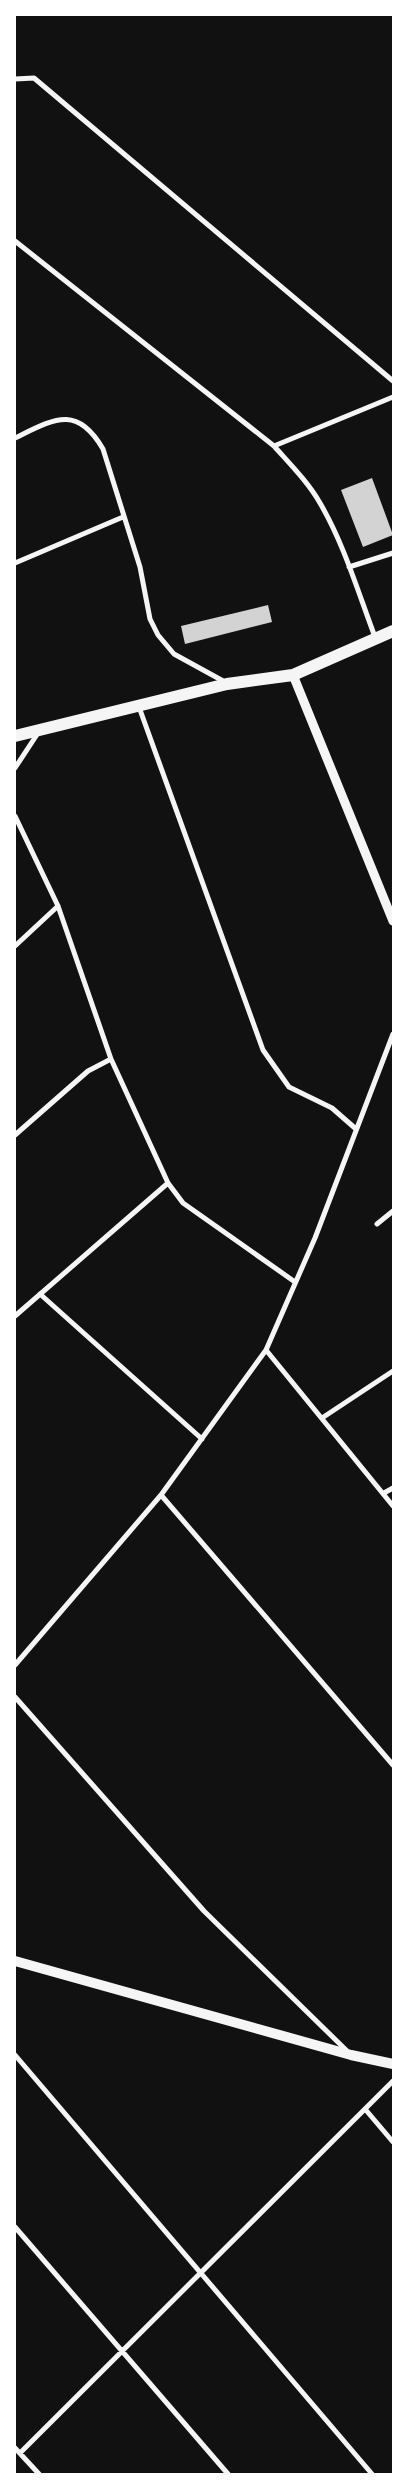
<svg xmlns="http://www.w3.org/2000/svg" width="408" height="2489" font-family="Ubuntu,sans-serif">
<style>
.building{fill:#d3d3d3}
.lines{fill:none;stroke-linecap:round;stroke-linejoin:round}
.minor{stroke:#f5f5f5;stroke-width:5}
.tertiary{stroke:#f5f5f5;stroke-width:9}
.secondary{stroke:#f5f5f5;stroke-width:10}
.primary{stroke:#f5f5f5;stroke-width:12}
</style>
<rect width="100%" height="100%" fill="#111"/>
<path class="building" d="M372 478 393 535 363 547 341 490Z
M268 605 272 622 185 644 181 626Z"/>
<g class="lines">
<path class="minor" d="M15 79 34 78 393 381
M15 241 274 446C290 464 308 482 320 503 344 544 358 592 375 637
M15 438C54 419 77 404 103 449L140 567 150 619 158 635 174 654 225 682
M274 446 393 397
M15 563 123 517
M349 567 393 553
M139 707 263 1050 289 1087 332 1108 356 1129
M15 768 38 733
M15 816 58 906 111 1059 168 1183 183 1203 295 1282
M15 946 58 906
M15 1135 88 1071 111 1059
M377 1224 393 1211
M40 1294 202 1439
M15 1316 168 1183
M266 1350 393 1506
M322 1418 393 1371
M384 1493 393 1488
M161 1495 393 1765
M15 1665 161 1495 266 1350 315 1238 393 1034
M15 1697 204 1911 347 2051
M15 2055 372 2474
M365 2109 393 2142
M15 2227 228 2474
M15 2448 39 2474
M20 2453 393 2081"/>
<path class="tertiary" d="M293 675 393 921"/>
<path class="secondary" d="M15 1961 351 2055 393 2064"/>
<path class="primary" d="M15 736 227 684 293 675 393 631"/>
</g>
<rect width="408" height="2489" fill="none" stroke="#ffffff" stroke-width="32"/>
</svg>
